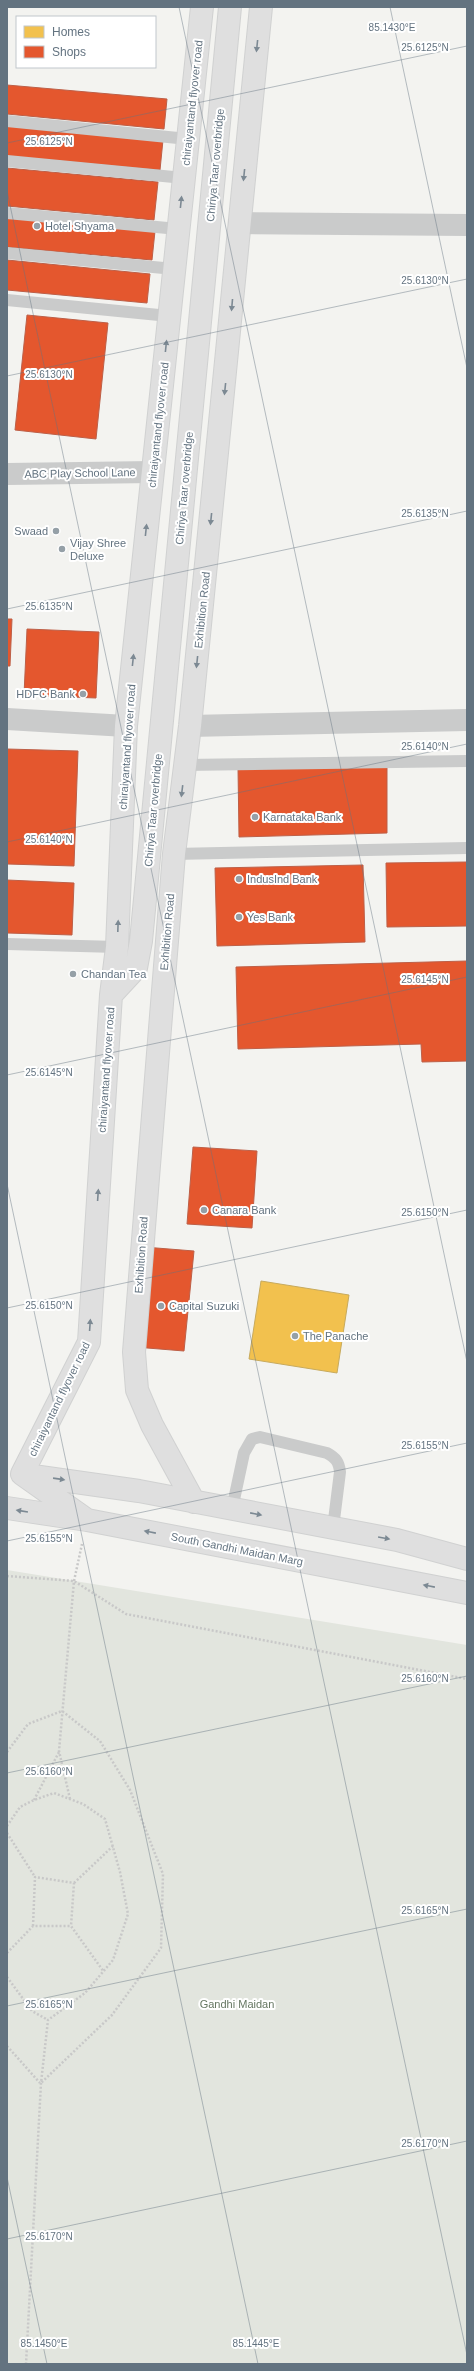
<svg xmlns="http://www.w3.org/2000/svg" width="474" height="2371" font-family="Arial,sans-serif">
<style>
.green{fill:#e2e5de}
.homes{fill:#f2c14e;stroke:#c7aa5d}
.shops{fill:#e4572e;stroke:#bd5f47}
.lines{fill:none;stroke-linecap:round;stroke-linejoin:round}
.secondary-casing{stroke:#d0d1d1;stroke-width:24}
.path{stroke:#c8c8c8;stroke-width:2.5;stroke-dasharray:2 2;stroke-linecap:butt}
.service{stroke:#cacbcb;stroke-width:12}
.minor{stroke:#cacbcb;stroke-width:22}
.secondary{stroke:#dfdfdf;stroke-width:22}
.oneway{fill:#7c8993}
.ticks{fill:none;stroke:#637380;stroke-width:1;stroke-opacity:0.45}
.poi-dot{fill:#95a0a7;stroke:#fff;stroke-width:1.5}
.labels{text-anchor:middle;stroke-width:4;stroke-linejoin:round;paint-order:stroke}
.street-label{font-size:11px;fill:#637380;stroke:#fff}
.poi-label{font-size:11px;fill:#637380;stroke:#fff;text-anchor:start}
.park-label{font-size:11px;fill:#667762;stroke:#fff}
.ticks-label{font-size:10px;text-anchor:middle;fill:#637380;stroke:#fff;stroke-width:4;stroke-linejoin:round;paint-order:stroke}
</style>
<rect width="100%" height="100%" fill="#f3f3f0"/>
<path class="green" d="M7 1570 467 1645V2364H7Z"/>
<path class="homes" d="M261 1281 349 1295 337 1373 249 1359Z"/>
<path class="shops" d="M7 85 167 99 164 129 7 114Z
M7 126 163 140 160 170 7 156Z
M7 168 158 182 154 220 7 206Z
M7 217 155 231 152 260 7 247Z
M7 260 150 274 147 303 7 290Z
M27 315 108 323 96 439 15 430Z
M7 619H12L10 666H7Z
M27 629 99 632 96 698 24 695Z
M7 749 78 751 74 866 7 864Z
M387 765V833L239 837 238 768Z
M467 862V926L387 927 386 863Z
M363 865 365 942 217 946 215 868Z
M7 880 74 883 72 935 7 933Z
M467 961V1061L422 1062 421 1044 238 1049 236 967Z
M193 1147 257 1151 252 1228 187 1224Z
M144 1247 194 1251 184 1351 135 1347Z"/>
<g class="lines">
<g class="secondary-casing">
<path id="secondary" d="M111 995 136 968 141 941 230 7
M26 1475 139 1491 397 1540 467 1559
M194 1502 152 1425 137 1390 134 1352 174 854 190 726 261 7
M7 1508 87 1520 467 1593
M87 1520 22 1474 89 1342 111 995 117 947 126 726 202 7"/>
</g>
<path class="path" d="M7 1576 74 1581 126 1614 467 1679
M7 1752 28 1724 62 1711 100 1741 130 1790 163 1874 161 1948 112 2015 41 2083
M70 1799 59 1751 74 1581 82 1544
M34 1800 59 1752
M7 1826 20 1807 34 1800 54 1793 83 1804 105 1819 120 1872 128 1914 113 1960 85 1993 48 2020 41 2083 26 2364
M7 1833 35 1877
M74 1883 113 1846
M33 1926 35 1877 74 1883 71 1926
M7 1953 33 1926H71L104 1972
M7 1977 32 2011 48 2020
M7 2046 40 2083"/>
<path class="service" d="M7 121 188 139
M7 161 184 178
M7 213 178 229
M7 253 174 269
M7 300 169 316
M185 765 467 761
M174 854 467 848
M7 944 117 947
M232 1509 244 1453 252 1439 260 1437 327 1453C336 1458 339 1462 340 1472L333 1528"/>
<path class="minor" d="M239 223 467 225
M7 474 153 472
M7 719 126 726
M190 726 467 720"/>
<use href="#secondary" class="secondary"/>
</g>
<defs><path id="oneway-solid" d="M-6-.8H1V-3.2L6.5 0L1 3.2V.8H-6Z"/></defs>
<g class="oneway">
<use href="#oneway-solid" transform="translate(257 46) rotate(96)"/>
<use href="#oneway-solid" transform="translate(244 175) rotate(96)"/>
<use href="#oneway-solid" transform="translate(181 202) rotate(-84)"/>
<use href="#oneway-solid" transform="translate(232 305) rotate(95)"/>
<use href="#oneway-solid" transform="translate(166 346) rotate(-84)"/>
<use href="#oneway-solid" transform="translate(225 389) rotate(96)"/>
<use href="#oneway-solid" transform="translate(211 519) rotate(96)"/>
<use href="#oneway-solid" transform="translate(146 530) rotate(-84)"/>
<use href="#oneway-solid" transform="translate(133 660) rotate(-84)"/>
<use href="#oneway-solid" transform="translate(197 662) rotate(96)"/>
<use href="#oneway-solid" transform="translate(182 791) rotate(97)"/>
<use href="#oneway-solid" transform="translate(118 926) rotate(-88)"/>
<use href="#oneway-solid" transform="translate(98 1195) rotate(-86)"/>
<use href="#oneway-solid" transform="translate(90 1325) rotate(-86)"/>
<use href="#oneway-solid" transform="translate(59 1479) rotate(8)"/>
<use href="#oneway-solid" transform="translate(22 1511) rotate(-171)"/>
<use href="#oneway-solid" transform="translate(256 1514) rotate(11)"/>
<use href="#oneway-solid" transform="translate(150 1532) rotate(-169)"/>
<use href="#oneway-solid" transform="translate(384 1538) rotate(10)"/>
<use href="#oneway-solid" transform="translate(429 1586) rotate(-169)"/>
</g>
<path class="ticks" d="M179 7 467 1362M390 7 467 368M7 143 467 46M7 191 467 2355M7 376 467 279M7 609 467 511M7 842 467 744M7 1075 467 977M7 1184 258 2364M7 1308 467 1210M7 1541 467 1443M7 1773 467 1676M7 2006 467 1909M7 2177 47 2364M7 2239 467 2141"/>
<g class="poi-dot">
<circle cx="37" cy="226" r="4"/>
<circle cx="56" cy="531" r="4"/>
<circle cx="62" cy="549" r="4"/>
<circle cx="83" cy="694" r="4"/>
<circle cx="255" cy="817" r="4"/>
<circle cx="239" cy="879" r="4"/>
<circle cx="239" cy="917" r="4"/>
<circle cx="73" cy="974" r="4"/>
<circle cx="204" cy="1210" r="4"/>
<circle cx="161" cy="1306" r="4"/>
<circle cx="295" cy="1336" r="4"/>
</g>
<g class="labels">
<g class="street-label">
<text transform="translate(192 103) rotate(-84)" y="4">chiraiyantand flyover road</text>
<text transform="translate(215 165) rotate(-85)" y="4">Chiriya Taar overbridge</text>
<text transform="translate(158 425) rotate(-84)" y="4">chiraiyantand flyover road</text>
<text transform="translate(80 473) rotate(-1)" y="4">ABC Play School Lane</text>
<text transform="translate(184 488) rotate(-85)" y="4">Chiriya Taar overbridge</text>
<text transform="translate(202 610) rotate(-84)" y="4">Exhibition Road</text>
<text transform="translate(127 747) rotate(-86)" y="4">chiraiyantand flyover road</text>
<text transform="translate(153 810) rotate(-85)" y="4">Chiriya Taar overbridge</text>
<text transform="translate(167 932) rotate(-85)" y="4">Exhibition Road</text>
<text transform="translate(106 1070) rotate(-86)" y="4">chiraiyantand flyover road</text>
<text transform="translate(141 1255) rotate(-86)" y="4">Exhibition Road</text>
<text transform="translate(59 1399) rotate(-64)" y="4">chiraiyantand flyover road</text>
<text transform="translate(237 1549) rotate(11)" y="4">South Gandhi Maidan Marg</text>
</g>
<g class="poi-label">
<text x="45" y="230">Hotel Shyama</text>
<text x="48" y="535" text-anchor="end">Swaad</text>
<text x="70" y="547">Vijay Shree<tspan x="70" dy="13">Deluxe</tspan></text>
<text x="75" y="698" text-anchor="end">HDFC Bank</text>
<text x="263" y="821">Karnataka Bank</text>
<text x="247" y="883">IndusInd Bank</text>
<text x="247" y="921">Yes Bank</text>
<text x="81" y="978">Chandan Tea</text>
<text x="212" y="1214">Canara Bank</text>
<text x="169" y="1310">Capital Suzuki</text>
<text x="303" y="1340">The Panache</text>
</g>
<g class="park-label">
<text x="237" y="2008">Gandhi Maidan</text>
</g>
</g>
<g class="ticks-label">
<text x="392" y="31">85.1430°E</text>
<text x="425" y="51">25.6125°N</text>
<text x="49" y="145">25.6125°N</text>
<text x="425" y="284">25.6130°N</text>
<text x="49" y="378">25.6130°N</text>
<text x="425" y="517">25.6135°N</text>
<text x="49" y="610">25.6135°N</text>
<text x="425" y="750">25.6140°N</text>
<text x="49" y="843">25.6140°N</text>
<text x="425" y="983">25.6145°N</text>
<text x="49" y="1076">25.6145°N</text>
<text x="425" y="1216">25.6150°N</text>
<text x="49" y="1309">25.6150°N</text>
<text x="425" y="1449">25.6155°N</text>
<text x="49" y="1542">25.6155°N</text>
<text x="425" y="1682">25.6160°N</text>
<text x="49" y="1775">25.6160°N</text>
<text x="425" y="1914">25.6165°N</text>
<text x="49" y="2008">25.6165°N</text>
<text x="425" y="2147">25.6170°N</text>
<text x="49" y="2240">25.6170°N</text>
<text x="44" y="2347">85.1450°E</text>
<text x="256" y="2347">85.1445°E</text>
</g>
<rect width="474" height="2371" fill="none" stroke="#637380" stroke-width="16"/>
<rect x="16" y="16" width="140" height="52" fill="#ffffff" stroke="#c1c7cc"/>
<rect x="24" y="26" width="20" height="12" fill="#f2c14e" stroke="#c1c7cc"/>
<text x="52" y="36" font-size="12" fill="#637380">Homes</text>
<rect x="24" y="46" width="20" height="12" fill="#e4572e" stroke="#c1c7cc"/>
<text x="52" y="56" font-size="12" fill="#637380">Shops</text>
</svg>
